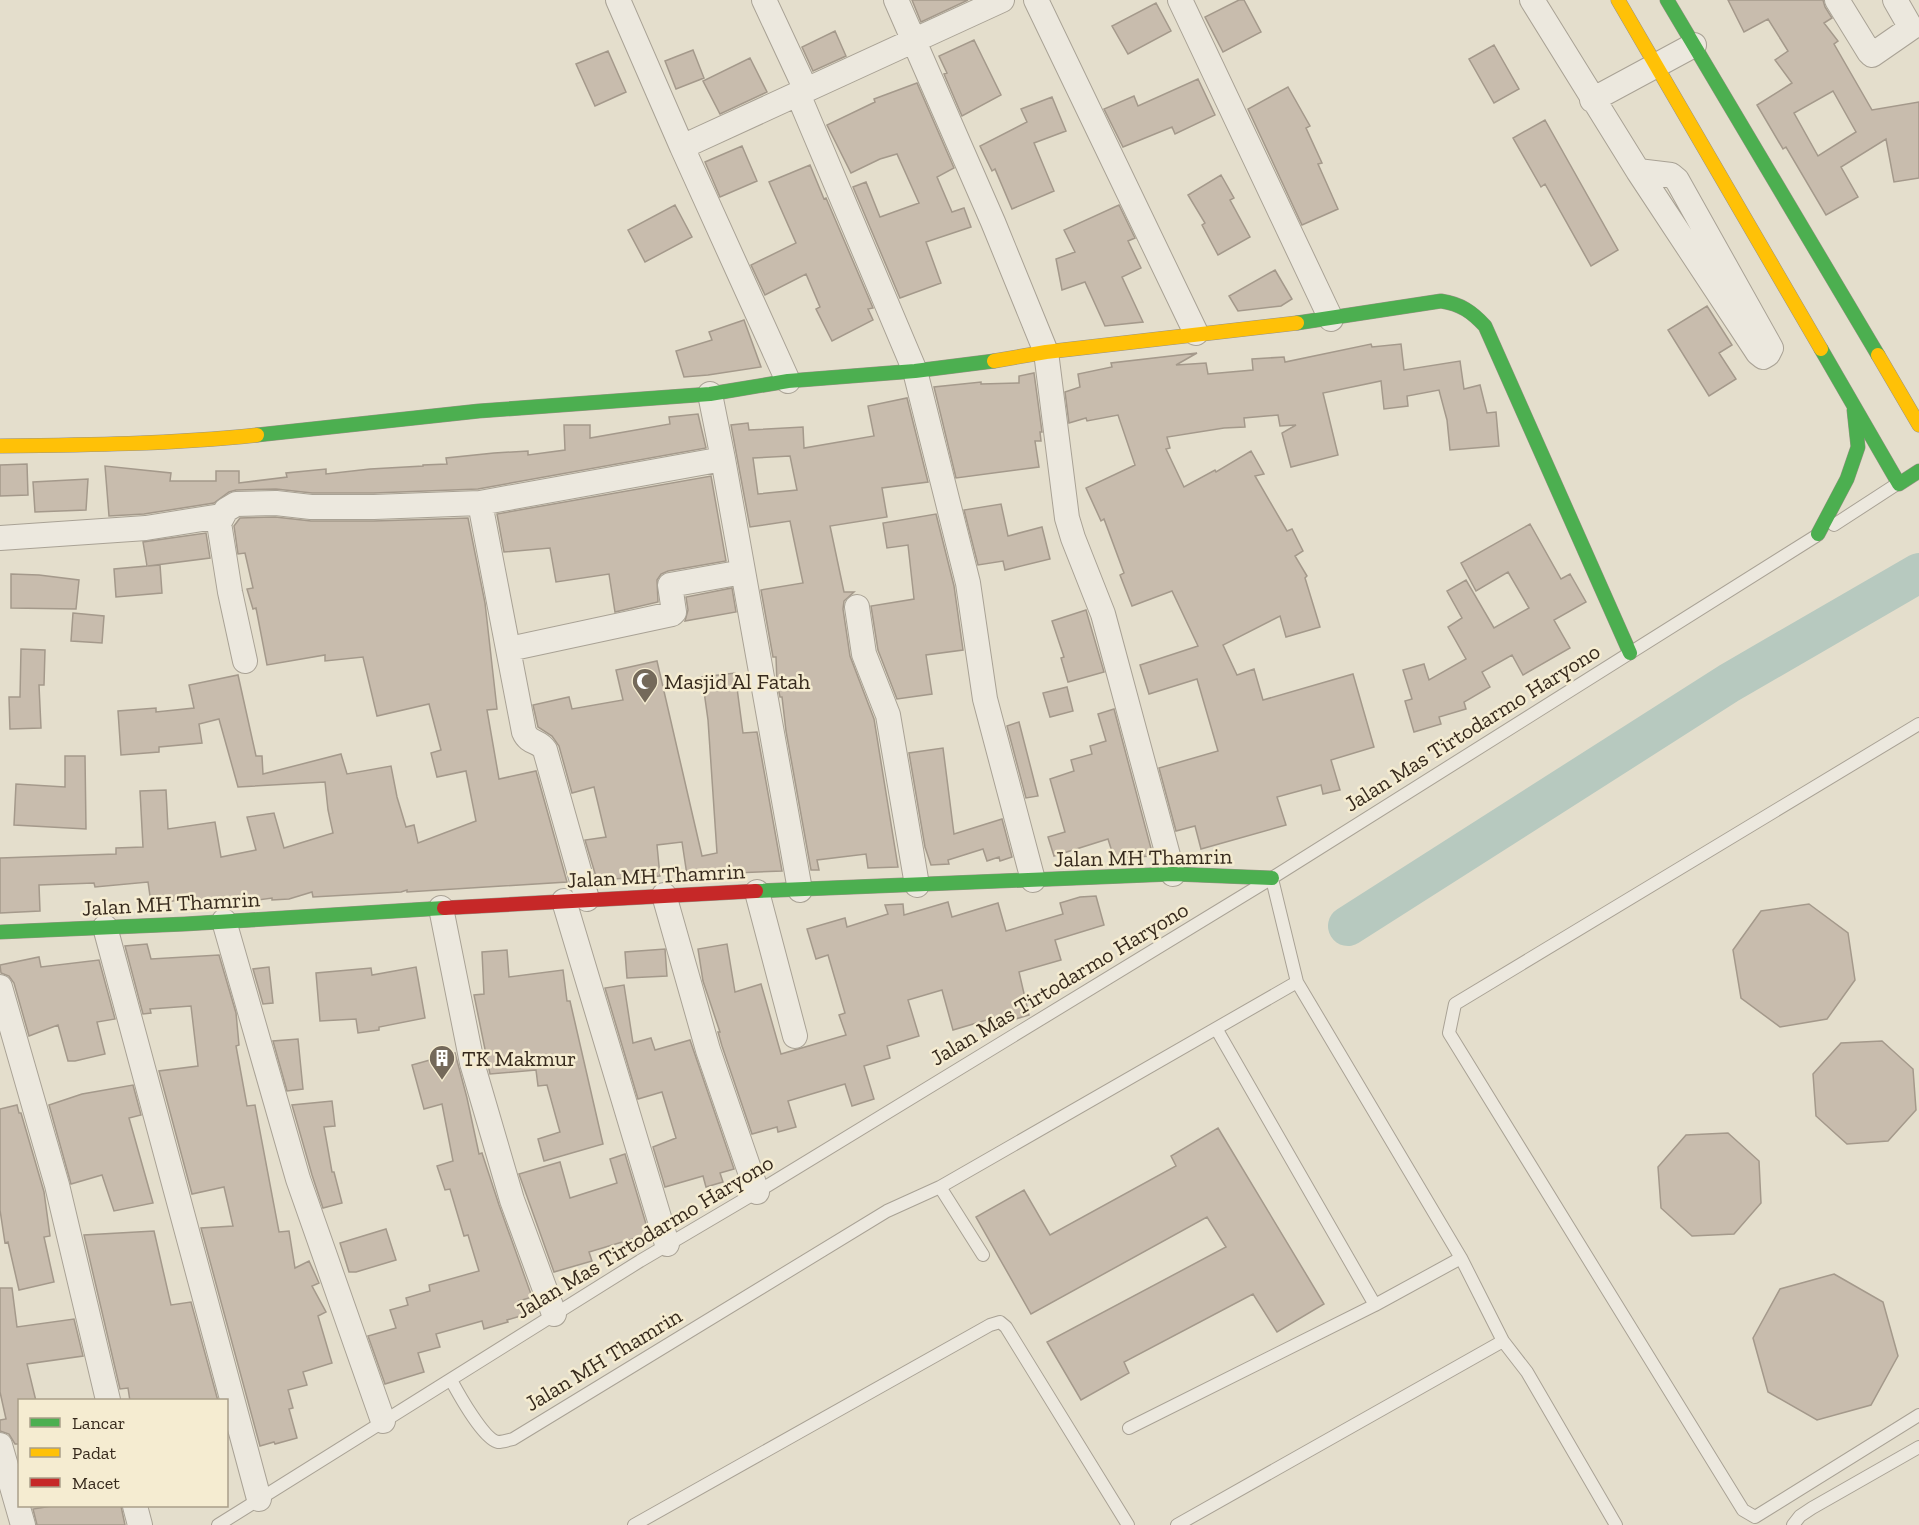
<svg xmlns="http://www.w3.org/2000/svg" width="1919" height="1525" font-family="'Zilla Slab',serif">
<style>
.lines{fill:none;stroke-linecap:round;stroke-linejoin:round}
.river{stroke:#b7c9bf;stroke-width:40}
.building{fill:#c8bcad;stroke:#a4998b;stroke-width:1.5;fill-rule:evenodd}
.lane-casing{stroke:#a9a295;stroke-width:14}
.street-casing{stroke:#a9a295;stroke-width:26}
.fast-casing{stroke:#989285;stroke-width:15}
.slow-casing{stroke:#989285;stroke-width:15}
.jam-casing{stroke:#989285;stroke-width:15}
.lane{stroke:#ece8de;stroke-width:12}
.street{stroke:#ece8de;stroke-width:24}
.fast{stroke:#4caf50;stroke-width:14}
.slow{stroke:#ffc107;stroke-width:14}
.jam{stroke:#c62828;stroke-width:14}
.labels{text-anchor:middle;stroke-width:5;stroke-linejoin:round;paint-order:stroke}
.poi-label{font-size:22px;fill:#372a1d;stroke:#f5ecd1;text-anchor:start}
.street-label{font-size:22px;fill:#372a1d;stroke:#f5ecd1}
</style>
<rect width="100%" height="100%" fill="#e4decc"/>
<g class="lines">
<path class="river" d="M1348 926 1729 683 1919 573"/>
</g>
<path class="building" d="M912 0H968L921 22Z
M1239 0H1244L1261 32 1223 52 1205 17Z
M1728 0H1823L1825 7 1832 18 1824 23 1838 41 1834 44 1872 110 1919 102V178L1894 182 1886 139 1841 167 1858 197 1826 215 1786 147 1783 149 1757 105 1792 83 1775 60 1788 51 1768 19 1744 32ZM1833 91 1856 132 1818 156 1794 113Z
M1156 3 1171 31 1128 54 1112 26Z
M835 31 846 56 813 71 802 47Z
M974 40 1001 95 962 116 944 74 947 73 939 56Z
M1494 45 1519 89 1494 103 1469 59Z
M693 50 704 78 676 89 665 61Z
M608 51 626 92 595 106 576 64Z
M750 58 767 92 720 114 703 81Z
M1198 79 1215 115 1175 134 1172 127 1123 147 1104 109 1134 96 1138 106Z
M917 83 954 168 937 177 952 212 964 208 971 227 926 242 941 283 900 298 853 187 866 182 880 217 919 203 897 154 880 159 851 173 827 125 875 102 874 99Z
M1288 87 1310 126 1306 128 1322 163 1318 164 1338 209 1302 225 1248 109Z
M1052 97 1066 131 1034 143 1054 191 1012 209 995 169 992 171 980 146 1027 122 1021 109Z
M1545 120 1618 250 1591 266 1545 184 1541 187 1513 138Z
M742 146 757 181 720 197 705 162Z
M810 165 824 199 826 198 873 308 868 309 873 320 832 341 816 309 820 307 806 274 765 295 751 265 796 243 769 182Z
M1221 175 1234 198 1230 200 1250 237 1218 255 1202 225 1205 223 1188 195Z
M675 205 692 237 645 262 628 230Z
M1119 205 1135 238 1128 241 1141 268 1122 277 1143 322 1105 326 1085 282 1062 290 1056 259 1075 252 1064 230Z
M1275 270 1292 299 1281 306 1238 311 1229 296Z
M1707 306 1732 345 1719 353 1736 379 1709 396 1668 330Z
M744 320 761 367 708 375 684 377 676 351 712 340 709 332Z
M1371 344 1372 347 1401 344 1404 370 1460 361 1464 389 1480 385 1487 413 1496 412 1499 446 1450 450 1447 420 1439 390 1407 396 1408 406 1384 409 1381 381 1323 393 1338 455 1291 467 1282 433 1296 425 1280 426 1278 415 1244 418 1245 427 1224 428 1167 437 1170 448 1166 449 1184 487 1215 470 1216 472 1251 451 1264 474 1255 476 1287 531 1292 529 1303 551 1295 556 1307 576 1305 578 1320 627 1286 637 1280 616 1223 645 1237 675 1254 669 1263 700 1353 674 1374 747 1331 760 1340 790 1323 794 1321 785 1277 797 1286 825 1201 849 1195 826 1176 831 1159 768 1218 751 1197 679 1149 694 1140 665 1198 646 1172 591 1132 606 1120 575 1124 573 1104 519 1101 521 1086 488 1135 465 1118 415 1087 421 1086 418 1069 423 1065 392 1080 387 1078 374 1112 367 1111 363 1197 353 1176 365 1206 363 1208 374 1253 370 1252 359 1284 357 1285 362Z
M1034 373 1042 432H1040L1041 441H1035L1039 467 956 478 934 387 981 382V384L1019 383V376Z
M907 398 928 482 882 488 887 517 830 526 844 592H854L844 601 843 609 850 656 874 719 898 867 868 868 866 854 817 860 819 870H811L786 731 782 697H780L777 683 776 657H773L761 590 803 583 790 521 750 527 731 425 748 423 749 430 803 427 804 448 874 436 868 406ZM790 456 797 490 758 494 753 458Z
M698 414 706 448 478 489 374 493H312L276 489 236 490 229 492 214 503 144 514 109 516 105 466 171 473 170 481H216V471H239V483L287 477 286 473 326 469V474L370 469 423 466V465L447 464 446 458 494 453 528 451V455L565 450 564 425H590V438L670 424 669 417Z
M27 464 28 495 0 496V465Z
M711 476 726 561 668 571 661 574 657 580 658 602 615 612 609 574 556 582 550 548 504 552 497 514Z
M88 479 86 510 35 512 33 482Z
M1001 504 1008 536 1042 527 1050 559 1005 570 1003 561 978 565 964 510Z
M936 514 954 586 963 650 926 655 932 694 897 699 878 650 871 606 914 599 908 545 887 548 883 523Z
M275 517 311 521H374L468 518 485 603 497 709 487 710 499 779 536 771 567 882 407 892V890L401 892 313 897 312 892 289 899 272 900V898L251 901 196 905 195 899 151 903 148 882 95 887 94 883 39 885 40 911 0 913V858L116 854V848L143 847 140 791 166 790 168 829 215 822 221 857 256 850 247 817 274 813 284 848 333 833 328 810 325 782 238 787 219 719 199 724 202 743 159 747V752L121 755 118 711 156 708V712L194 708 189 685 238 675 256 756H262L263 774 341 754 347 774 391 766 397 797 406 827 414 825 418 843 476 821 466 771 437 777 431 753 441 750 429 704 377 716 363 657 325 661V655L267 665 256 608 253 609 247 589 253 588 245 553 238 554 234 526 240 518Z
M1530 524 1561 579 1570 574 1586 602 1554 620 1570 648 1523 675 1512 655 1482 672 1490 687 1464 702 1466 709 1439 717 1441 724 1414 732 1405 701 1412 699 1403 670 1424 664 1429 680 1466 659 1448 627 1462 618 1447 591 1466 580 1494 628 1529 608 1508 572 1476 591 1461 563Z
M206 533 210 558 148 566 160 565 162 593 116 597 114 569 147 566 143 542Z
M11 574 39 575 79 580 76 609 11 608Z
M732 588 736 612 685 621 688 610 686 597Z
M1086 610 1104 672 1068 682 1061 658 1064 657 1052 621Z
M73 613 104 616 102 643 71 641Z
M21 649 45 650 44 685H39L41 728 10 729 9 697H20Z
M657 661 702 856 717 853 708 720 702 677 735 673 743 733 757 732 782 871 687 875 682 842 657 845 660 876 597 880 585 840 606 837 594 787 572 793 559 746 552 736 538 727 533 705 569 697 572 709 623 700 616 670Z
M1067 687 1073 711 1050 717 1043 693Z
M1114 709 1153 856 1114 858 1108 839 1054 856 1048 837 1065 832 1050 779 1074 771 1071 760 1092 754 1090 746 1106 741 1098 714Z
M1019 722 1038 796 1026 798 1007 726Z
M943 748 954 834 1002 819 1012 857 1000 861 999 857 987 861 983 849 948 860 949 864 931 865 925 847 909 753Z
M65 756H85L86 829 14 825 16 784 65 787Z
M1096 896 1104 925 1055 940 1061 960 1019 972 1029 1015 1002 1023 1000 1016 953 1030 942 990 908 1000 919 1036 887 1046 890 1058 864 1066 874 1099 852 1106 845 1084 788 1101 796 1127 778 1132 777 1127 752 1134 722 1046 718 1032H720L703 981 698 949 727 944 735 992 761 984 781 1054 846 1035 839 1015 845 1013 828 955 816 959 807 929 845 918 847 927 888 914 885 905 903 904 904 915 948 902 952 917 998 903 1006 931 1063 914 1060 903 1080 897Z
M1809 904 1848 933 1855 980 1827 1019 1780 1027 1741 998 1733 950 1761 911Z
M147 944 151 959 219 955 236 1013 239 1045 236 1046 247 1106 255 1105 279 1232 289 1231 295 1268 309 1261 319 1283 312 1286 326 1312 318 1316 332 1363 303 1372 307 1385 288 1390 293 1408 289 1409 297 1438 275 1444 274 1442 260 1446 201 1228 233 1226 224 1187 192 1194 159 1071 198 1066 191 1006 150 1009 151 1013 143 1014 125 946Z
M665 949 667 976 627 978 625 952Z
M507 950 509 977 563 970 567 1001H570L603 1144 544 1161 538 1139 560 1132 547 1085 538 1086 536 1070 490 1074 474 995 484 994 482 952Z
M39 957 41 967 99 960 115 1019 97 1022 105 1054 75 1061H68L58 1025 29 1036 14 983 9 976 1 973 0 965Z
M269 967 273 1003 263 1004 253 969Z
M416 967 425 1018 379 1027V1030L358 1033 356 1019 320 1021 316 973 371 968 372 975Z
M624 985 633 1043 651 1038 655 1050 690 1040 734 1169 720 1173 723 1182 706 1187 703 1176 665 1187 653 1147 676 1138 662 1092 638 1099 605 988Z
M298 1039 303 1089 287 1091 273 1041Z
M1882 1041 1913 1069 1916 1110 1888 1141 1847 1144 1816 1116 1813 1074 1841 1043Z
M455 1053 467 1098 479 1154 482 1153 499 1205 532 1297 519 1301 524 1315 507 1320 508 1322 484 1329 482 1321 436 1334 440 1347 418 1353 424 1372 385 1384 368 1336 396 1328 390 1310 408 1305 406 1298 430 1291 429 1285 479 1271 468 1235 464 1236 450 1189 445 1190 437 1166 453 1161 442 1104 424 1109 412 1065Z
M133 1085 141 1115 129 1118 153 1203 114 1211 102 1175 71 1184 49 1105 82 1094Z
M332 1101 335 1126 324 1127 332 1172H334L342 1203 323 1208 312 1175 292 1105Z
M17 1105 19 1113H21L44 1192 50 1236 44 1237 54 1282 19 1290 8 1242 5 1243 0 1210V1109Z
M1218 1128 1324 1304 1277 1332 1253 1294 1124 1362 1129 1373 1081 1400 1047 1342 1226 1247 1207 1217 1031 1314 976 1217 1024 1190 1050 1235 1176 1166 1171 1156Z
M1728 1133 1759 1161 1761 1203 1734 1234 1692 1236 1661 1208 1658 1167 1686 1135Z
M625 1154 649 1234 589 1252 592 1261 554 1272 519 1174 560 1162 570 1198 617 1183 610 1159Z
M386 1229 396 1260 356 1272H349L340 1243Z
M154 1231 171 1305 191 1302 218 1401H130L128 1388 120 1389 84 1235Z
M1834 1274 1883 1302 1898 1356 1871 1405 1817 1420 1768 1392 1753 1338 1780 1289Z
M0 1288H12L17 1327 74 1319 83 1356 27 1364 36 1401H20V1444H15L9 1434 0 1431V1420L6 1419 0 1392Z
M52 1506H121L125 1525H37L33 1509Z"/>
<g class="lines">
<g class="lane-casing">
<path id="lane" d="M1834 525 1897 484
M1919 724 1455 1004 1449 1033 1743 1510 1755 1517 1919 1415
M1297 982 1461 1258 1375 1305
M940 1187 983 1255
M1503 1341 1527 1372 1616 1525
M451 1380C458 1393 484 1440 498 1442 502 1442 509 1440 513 1439L887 1211 940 1187 1297 982 1272 879
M1129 1428 1375 1305 1217 1030
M218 1525 640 1261 757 1192 1272 878 1816 536
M634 1525 990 1325 1000 1322 1006 1327 1128 1525
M1177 1525 1503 1341 1461 1258
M1793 1525 1800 1516 1812 1508 1919 1447"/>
</g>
<g class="street-casing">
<path id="street" d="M618 0 682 147
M764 0 806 90
M896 0 993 222 1046 352 1067 518 1073 538 1103 614 1173 874
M1036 0 1196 333
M1180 0 1331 319
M1532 0 1638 171 1758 353 1763 357 1768 354 1771 348 1677 180 1671 175 1638 171
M1837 0 1869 52 1872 55 1911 28 1895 0
M798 94 915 371 968 583 985 699 1033 880
M1592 100 1694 45
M788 381 682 147 1002 0
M710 394 723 459 800 890
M480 503 524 732C529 744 539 740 545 750L587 899
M0 538 146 528 221 516
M857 607 864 654 888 715 917 885
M509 649 672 614 674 612 670 585 743 572
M245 661 230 592 219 523 226 510 236 504 276 503 311 507H374L480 503 723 459
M757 892 795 1036
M664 895 708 1050 757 1192
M564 901 667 1244
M441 908 472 1063 512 1200 554 1314
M224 921 298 1179 383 1421
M105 927 259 1499
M0 987 57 1185 108 1400
M0 1445 23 1525
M135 1506 140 1525"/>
</g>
<g class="fast-casing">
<path id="fast" d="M1667 0 1878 355
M1297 323 1441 301C1461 304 1472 312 1485 326L1630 653
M1821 349 1899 484 1919 471
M257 435 479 411 710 394 788 381 915 371 994 361
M1818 534 1847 479 1858 447 1854 410
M756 891 1173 874 1272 878
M0 932 185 924 444 908"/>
</g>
<g class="slow-casing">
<path id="slow" d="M1618 0 1821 349
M1878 355 1919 425
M994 361 1046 352 1297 323
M0 446C86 445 172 444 257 435"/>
</g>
<g class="jam-casing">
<path id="jam" d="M444 908 756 891"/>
</g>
<use href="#lane" class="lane"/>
<use href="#street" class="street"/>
<use href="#fast" class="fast"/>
<use href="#slow" class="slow"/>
<use href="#jam" class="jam"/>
</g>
<defs>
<g id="mosque-pin" transform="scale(1.35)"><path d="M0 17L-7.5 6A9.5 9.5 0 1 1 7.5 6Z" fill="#74695a" stroke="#f5ecd1"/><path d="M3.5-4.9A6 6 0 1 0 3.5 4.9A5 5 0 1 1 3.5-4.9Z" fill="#fff"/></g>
<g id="building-pin" transform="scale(1.35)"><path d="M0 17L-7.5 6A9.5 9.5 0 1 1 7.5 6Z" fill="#74695a" stroke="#f5ecd1"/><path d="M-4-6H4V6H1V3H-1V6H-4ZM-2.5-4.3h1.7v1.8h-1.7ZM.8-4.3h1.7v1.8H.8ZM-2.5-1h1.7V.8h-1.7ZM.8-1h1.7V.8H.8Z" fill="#fff"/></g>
</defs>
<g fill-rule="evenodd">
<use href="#mosque-pin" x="645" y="681"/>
<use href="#building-pin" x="442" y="1058"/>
</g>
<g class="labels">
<g class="poi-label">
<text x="664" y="689">Masjid Al Fatah</text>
<text x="462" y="1066">TK Makmur</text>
</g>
<g class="street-label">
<text transform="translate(1472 727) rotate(-32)" y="8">Jalan Mas Tirtodarmo Haryono</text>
<text transform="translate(1143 857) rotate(-1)" y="8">Jalan MH Thamrin</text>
<text transform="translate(656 875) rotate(-3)" y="8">Jalan MH Thamrin</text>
<text transform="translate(171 903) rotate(-3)" y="8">Jalan MH Thamrin</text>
<text transform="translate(1059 983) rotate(-31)" y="8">Jalan Mas Tirtodarmo Haryono</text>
<text transform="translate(644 1236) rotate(-31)" y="8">Jalan Mas Tirtodarmo Haryono</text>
<text transform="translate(603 1359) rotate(-31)" y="8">Jalan MH Thamrin</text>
</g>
</g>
<rect x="18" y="1399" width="210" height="108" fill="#f5ecd1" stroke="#a99e89" stroke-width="1.5"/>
<rect x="30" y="1418" width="30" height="9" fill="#4caf50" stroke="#a99e89" stroke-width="1.5"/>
<text x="72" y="1429" font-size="18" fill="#372a1d">Lancar</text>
<rect x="30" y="1448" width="30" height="9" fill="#ffc107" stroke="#a99e89" stroke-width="1.5"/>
<text x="72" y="1459" font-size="18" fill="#372a1d">Padat</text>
<rect x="30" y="1478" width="30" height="9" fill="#c62828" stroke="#a99e89" stroke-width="1.5"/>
<text x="72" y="1489" font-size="18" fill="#372a1d">Macet</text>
</svg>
